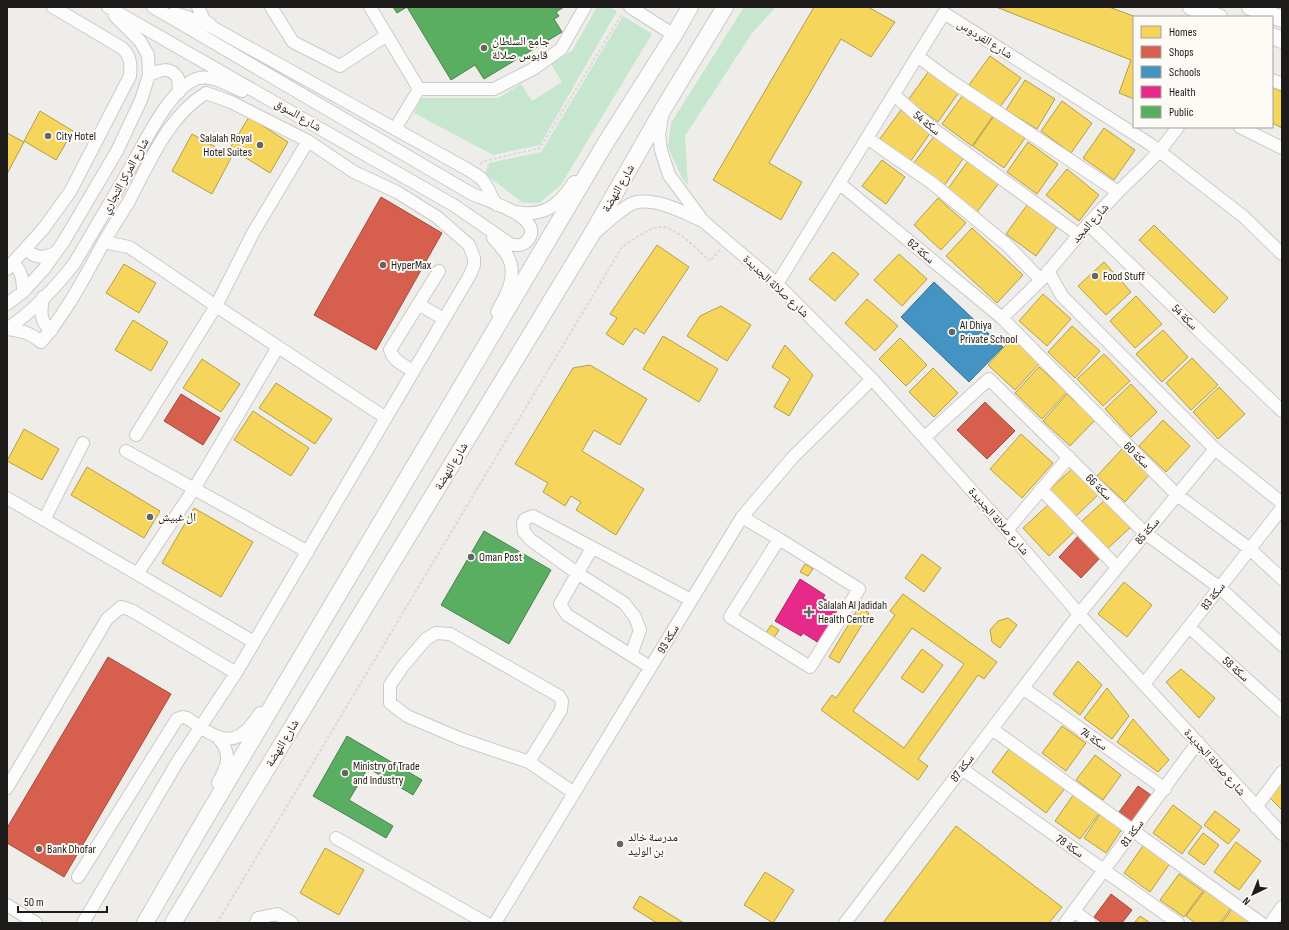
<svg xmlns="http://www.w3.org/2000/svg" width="1289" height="930" font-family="'Sofia Sans Condensed','Noto Naskh Arabic',sans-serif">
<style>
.green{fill:#c6e6d0}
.homes{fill:#f6d55c;stroke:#b59e48;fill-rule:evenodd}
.shops{fill:#d6604d;stroke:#9f4c3e}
.schools{fill:#4393c3;stroke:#386f91}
.health{fill:#e7298a;stroke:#ab2569}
.public{fill:#5aae61;stroke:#48824c}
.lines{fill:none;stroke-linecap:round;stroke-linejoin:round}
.minor-casing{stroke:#cbcac8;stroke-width:14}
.major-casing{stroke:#cbcac8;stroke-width:18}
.path{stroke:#dad9d9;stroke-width:2;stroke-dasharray:3 2;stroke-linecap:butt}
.minor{stroke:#fdfcfc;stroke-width:12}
.major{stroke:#fdfcfc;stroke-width:16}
.poi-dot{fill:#676563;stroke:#fefaf6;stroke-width:1.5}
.labels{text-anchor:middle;stroke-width:4;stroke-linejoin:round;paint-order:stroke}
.street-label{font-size:12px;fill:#1e1c1b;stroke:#fefaf6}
.poi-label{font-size:12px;fill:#1e1c1b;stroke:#fefaf6;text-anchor:start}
</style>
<rect width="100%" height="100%" fill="#efedea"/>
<path class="green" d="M597 7H609L617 11 540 145 493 155 414 113 421 98H498L521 84 532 101 562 82 551 64 572 51Z
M744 7H776L752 33 685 136 688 185 682 178 668 147 671 123Z
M623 16 652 34 561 185 539 203H523L485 174 489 163 541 152Z"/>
<path class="homes" d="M814 7H868L895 22 871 57 841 39 769 163 802 182 781 220 713 180Z
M996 7H1109L1136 17H1134V99L1119 93 1131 60Z
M990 56 1021 78 1000 107 969 85Z
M929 71 959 92 938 122 908 100Z
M1025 80 1055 99 1037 129 1006 110Z
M1272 87 1282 92V128L1272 123Z
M963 95 993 116 972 146 942 124Z
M1062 101 1092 123 1071 153 1041 131Z
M901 110 931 132 910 162 879 140Z
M40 111 73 131 56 160 24 141Z
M994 116 1025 138 1004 168 973 146Z
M249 117 288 142 270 173 230 148Z
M1104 128 1135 150 1114 180 1083 158Z
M7 133 24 142 7 174Z
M192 134 232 156 212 194 172 171Z
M935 135 965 156 944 186 913 164Z
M1028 142 1058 164 1037 194 1007 172Z
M882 160 905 177 886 204 862 186Z
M968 161 999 183 977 212 947 190Z
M1067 169 1099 195 1079 221 1046 195Z
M938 198 966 223 941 250 914 225Z
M1027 205 1057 227 1036 256 1006 234Z
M1154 225 1228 298 1214 313 1139 240Z
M972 228 1023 275 997 303 946 256Z
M657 245 689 267 644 334 635 328 623 345 606 334 617 318 610 314Z
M833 252 859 274 835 301 809 279Z
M899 254 927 279 902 306 874 280Z
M1104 262 1131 292 1106 315 1078 286Z
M124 264 156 283 139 313 106 293Z
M1043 294 1071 319 1047 346 1019 321Z
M1136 296 1162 324 1135 348 1110 321Z
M867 299 898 326 875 351 845 323Z
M721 306 751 325 727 361 687 336 700 316Z
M133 320 168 342 151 371 115 350Z
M1072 326 1100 351 1075 378 1048 352Z
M1163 330 1188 357 1162 382 1136 354Z
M663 336 718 369 699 402 643 369Z
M900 338 927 365 906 386 879 359Z
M1012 338 1040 363 1015 390 988 365Z
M785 345 813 375 789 416 774 407 790 379 772 367Z
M1104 354 1130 381 1103 406 1077 379Z
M1192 358 1218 385 1191 410 1166 383Z
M202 359 240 384 221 412 183 388Z
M590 365 647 399 620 445 594 430 582 451 644 489 616 535 576 510 581 502 571 496 565 506 543 492 548 483 515 464 573 368Z
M1039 367 1067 392 1042 419 1015 393Z
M933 368 958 393 934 417 909 392Z
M276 383 332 419 315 444 259 408Z
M1131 384 1157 412 1131 437 1105 409Z
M1219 387 1245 414 1218 439 1193 412Z
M1067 394 1095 420 1070 446 1043 421Z
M253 411 309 448 291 476 234 440Z
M1163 420 1190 446 1166 472 1139 446Z
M24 429 59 449 42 480 7 461Z
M1021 434 1053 463 1022 498 990 469Z
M1122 449 1149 475 1125 502 1097 476Z
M1075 466 1100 493 1074 518 1048 491Z
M87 467 160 511 144 538 71 495Z
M1107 498 1133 525 1106 550 1081 522Z
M1050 503 1075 531 1049 556 1023 528Z
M194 508 253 542 221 597 162 563Z
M922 554 941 568 924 592 905 578Z
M805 564 813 569 808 576 800 572Z
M1124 582 1152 605 1127 637 1098 614Z
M903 594 997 662 984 679 978 675 918 759 928 766 918 780 821 710 832 695 836 698 895 615 890 611ZM912 628 964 664 904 748 853 711Z
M859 607 869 613 839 663 829 657Z
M1008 618 1017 625 1000 648 992 642 990 630 998 621Z
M771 625 779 630 774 638 766 633Z
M922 649 943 665 923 693 901 678Z
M1078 661 1102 685 1080 715 1053 694Z
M1181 669 1215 698 1199 718 1166 682Z
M1107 688 1129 716 1112 739 1084 718Z
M1133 719 1169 760 1158 772 1117 742Z
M1062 726 1086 743 1066 771 1042 753Z
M1011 746 1066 787 1046 813 992 772Z
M1095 755 1121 775 1103 800 1076 780Z
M1282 781V810L1267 795Z
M1074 794 1100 812 1080 839 1055 821Z
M1173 805 1202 827 1182 854 1153 833Z
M1215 811 1240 830 1228 844 1204 825Z
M1100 814 1122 829 1106 853 1084 838Z
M956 826 1062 907 1049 923H883Z
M1203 833 1219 845 1204 865 1188 853Z
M1236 842 1261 861 1239 890 1214 872Z
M1145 843 1171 862 1150 892 1124 873Z
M325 848 364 870 339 915 300 893Z
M765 872 794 890 773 923 744 905Z
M1179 874 1203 891 1184 917 1160 900Z
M1206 889 1231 908 1220 923H1195L1186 916Z
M640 896 684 923H657L633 908Z
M1232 909 1251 923H1222Z
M1140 916 1150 923H1134Z"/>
<path class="shops" d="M381 197 442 233 376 350 314 315Z
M181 394 220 418 203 445 164 421Z
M985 402 1015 431 987 459 957 430Z
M1079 535 1102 556 1081 578 1059 557Z
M108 657 171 694 64 877 7 843V828Z
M1138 786 1151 795 1132 822 1119 812Z
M1111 894 1132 910 1122 923H1102L1094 917Z"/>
<path class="schools" d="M934 282 1003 347 969 382 901 317Z"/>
<path class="health" d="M800 579 825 595 823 598 840 609 819 643 803 633 801 636 775 621Z"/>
<path class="public" d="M393 7H564L556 12 559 16 554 19 562 32 484 79 475 65 451 80 407 7 397 13Z
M484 531 551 570 509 644 441 605Z
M347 736 422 780 413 795 368 768 349 800 393 826 386 838 313 796Z"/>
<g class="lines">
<g class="minor-casing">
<path id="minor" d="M108 7 455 206 510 244C517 246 522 246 527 241 548 218 485 200 472 194L153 7
M198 7 204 20 210 24
M271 7 293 42 340 66 387 35
M370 7 419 89
M630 7 674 35
M174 13 187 17 212 27 465 168C472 172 482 177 486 185 491 193 490 197 497 205
M917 56 951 81 1118 192
M149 75C160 70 170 66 178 78L179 92
M1272 80 1282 84
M894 95 932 128 1079 235
M662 116 659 135 661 150 669 175 703 221 777 284 872 379 1007 530 1079 614 1282 834
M1240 127 1282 148
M395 129 419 89H494L533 69 561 49 585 7
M867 138 932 183 1006 244 1041 280
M839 183 1002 318 1177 495 1250 549 1282 579
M515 212C544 217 559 206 574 182
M1088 224 1282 411
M597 231C606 223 626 204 637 202 660 199 682 212 703 221
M493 238C498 243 503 249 507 255 519 275 506 295 497 312
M104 242 129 247 150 261 216 306 386 418
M26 249C35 259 44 258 55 253
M13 263C22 271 23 280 23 292
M7 269 44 228 70 192 130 76C131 65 131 56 122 48L53 7
M1048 271 1062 296 1215 449 1282 503
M777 284 944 13 1150 144 1244 217 1282 254
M43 297C41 310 39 321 51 331
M7 304 23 292 44 269 64 241 117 151 141 100 149 75 148 55 140 41 115 16
M418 304 444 319
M1002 318 1041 280 1088 224 1118 192 1159 152 1178 127
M7 329C22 331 29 332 41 342 67 312 85 276 104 242 112 228 120 216 128 203 149 164 167 117 206 93L231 102 308 141 354 172 397 192 437 217 469 245 474 258V265L470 275 236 673 178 761 83 923
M7 329C32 312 55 288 74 264 91 235 108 206 125 177 140 152 170 85 199 78 214 75 229 86 242 91
M413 371C404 365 393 361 390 350L439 271
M136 435 216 306 253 233 308 141
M925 437 989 379 1145 533 1220 588 1282 645
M126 451 308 552
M1041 489 1117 567
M7 498 254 642
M742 517 779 539 859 589 810 667 730 617 779 539
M44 520 83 443
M1007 530 1069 457
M592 548 560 604 567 615 650 667
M137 574 194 489 278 347
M1189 627 1282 711
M631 655 640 630 635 617 624 603 577 573 531 540 524 532 523 523 525 519 533 516 691 600
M1144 684 1282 508
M1023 688 1165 789
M992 729 1261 923
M216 736C233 752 228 765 218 783
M529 762 461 739 407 716 390 703V685L403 666 426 639 436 633 450 634 559 696 562 701 561 710 529 762 574 793
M962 769 1178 923
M7 788 107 619 121 607 131 610 236 673
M1256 807 1282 772
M336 838 486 923
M78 877 177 719 183 717 187 718C219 740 235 753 260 713
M7 905 36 923
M1074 911 1090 923
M256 923 258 918 277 914 292 923
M495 923 742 517 793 457 872 379
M845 923 1079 614 1215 449
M1065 923 1198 742
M1271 923 1282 907"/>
</g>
<g class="major-casing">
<path id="major" d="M1191 7 1219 17
M1250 7 1282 19
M1272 36 1282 40
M145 923 197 833 605 144 674 35 690 7
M173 923 590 237 662 111 725 7"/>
</g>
<path class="path" d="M480 164 485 161 540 148 622 14
M217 923 622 247C633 240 647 228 661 227 675 226 700 252 710 261L720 250"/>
<use href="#minor" class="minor"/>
<use href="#major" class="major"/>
</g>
<g class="poi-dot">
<circle cx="484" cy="48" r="4"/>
<circle cx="48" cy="136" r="4"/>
<circle cx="260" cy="145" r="4"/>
<circle cx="383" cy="265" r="4"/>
<circle cx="1095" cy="276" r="4"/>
<circle cx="952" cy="332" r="4"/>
<circle cx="150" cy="517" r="4"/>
<circle cx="471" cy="557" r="4"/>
<path d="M807 606h4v4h4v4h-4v4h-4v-4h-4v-4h4z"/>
<circle cx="345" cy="773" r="4"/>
<circle cx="620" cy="844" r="4"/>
<circle cx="39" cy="849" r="4"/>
</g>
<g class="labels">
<g class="street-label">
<text transform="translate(985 39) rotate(32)" y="4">شارع الفردوس</text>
<text transform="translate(298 115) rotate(30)" y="4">شارع السوق</text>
<text transform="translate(927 123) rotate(39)" y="4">سكة 54</text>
<text transform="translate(125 176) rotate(-61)" y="4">شارع المركز التجاري</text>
<text transform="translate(618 188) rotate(-60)" y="4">شارع النهضة</text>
<text transform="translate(1090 223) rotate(-48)" y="4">شارع المجد</text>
<text transform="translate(921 251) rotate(40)" y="4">سكة 62</text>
<text transform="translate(776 286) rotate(43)" y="4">شارع صلالة الجديدة</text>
<text transform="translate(1185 317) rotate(44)" y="4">سكة 54</text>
<text transform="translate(1137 455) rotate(45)" y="4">سكة 60</text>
<text transform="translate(451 466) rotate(-59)" y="4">شارع النهضة</text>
<text transform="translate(1099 487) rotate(45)" y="4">سكة 66</text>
<text transform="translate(999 521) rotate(49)" y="4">شارع صلالة الجديدة</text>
<text transform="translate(1147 531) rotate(-50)" y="4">سكة 85</text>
<text transform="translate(1213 596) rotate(-52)" y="4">سكة 83</text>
<text transform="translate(668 639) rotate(-59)" y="4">سكة 93</text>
<text transform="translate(1236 669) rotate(42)" y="4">سكة 58</text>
<text transform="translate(1094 739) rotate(35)" y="4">سكة 74</text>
<text transform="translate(282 743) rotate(-59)" y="4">شارع النهضة</text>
<text transform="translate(1215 762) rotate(48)" y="4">شارع صلالة الجديدة</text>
<text transform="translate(962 768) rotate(-53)" y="4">سكة 87</text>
<text transform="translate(1132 833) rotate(-54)" y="4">سكة 81</text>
<text transform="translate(1070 846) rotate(35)" y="4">سكة 78</text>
</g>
<g class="poi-label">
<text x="492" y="45">جامع السلطان<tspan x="492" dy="14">قابوس صلالة</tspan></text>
<text x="56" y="140">City Hotel</text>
<text x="252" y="142" text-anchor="end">Salalah Royal<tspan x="252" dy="14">Hotel Suites</tspan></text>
<text x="391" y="269">HyperMax</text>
<text x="1103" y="280">Food Stuff</text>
<text x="960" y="329">Al Dhiya<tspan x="960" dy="14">Private School</tspan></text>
<text x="158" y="521">ال غبيش</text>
<text x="479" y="561">Oman Post</text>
<text x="818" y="609">Salalah Al Jadidah<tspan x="818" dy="14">Health Centre</tspan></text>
<text x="353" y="770">Ministry of Trade<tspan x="353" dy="14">and Industry</tspan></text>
<text x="628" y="841">مدرسة خالد<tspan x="628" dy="14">بن الوليد</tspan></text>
<text x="47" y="853">Bank Dhofar</text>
</g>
</g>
<rect width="1289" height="930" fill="none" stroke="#1e1c1b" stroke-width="16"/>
<rect x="1133" y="16" width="140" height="112" fill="#fefaf6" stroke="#a4a19e"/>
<rect x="1141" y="26" width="20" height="12" fill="#f6d55c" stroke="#a4a19e"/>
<text x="1169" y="36" font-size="12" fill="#1e1c1b">Homes</text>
<rect x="1141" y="46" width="20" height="12" fill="#d6604d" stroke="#a4a19e"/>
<text x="1169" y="56" font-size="12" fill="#1e1c1b">Shops</text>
<rect x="1141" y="66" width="20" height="12" fill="#4393c3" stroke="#a4a19e"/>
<text x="1169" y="76" font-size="12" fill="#1e1c1b">Schools</text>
<rect x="1141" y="86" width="20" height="12" fill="#e7298a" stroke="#a4a19e"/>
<text x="1169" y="96" font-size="12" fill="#1e1c1b">Health</text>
<rect x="1141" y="106" width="20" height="12" fill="#5aae61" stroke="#a4a19e"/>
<text x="1169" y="116" font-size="12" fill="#1e1c1b">Public</text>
<g transform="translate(1253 894) rotate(223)" stroke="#fefaf6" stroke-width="3" paint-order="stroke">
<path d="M0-3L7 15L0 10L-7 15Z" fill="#1e1c1b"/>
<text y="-6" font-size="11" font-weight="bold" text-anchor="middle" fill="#1e1c1b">N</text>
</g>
<path d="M18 906v6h89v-6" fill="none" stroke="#1e1c1b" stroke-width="2"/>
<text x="24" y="906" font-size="12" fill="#1e1c1b" stroke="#fefaf6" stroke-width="3" paint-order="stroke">50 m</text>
</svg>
